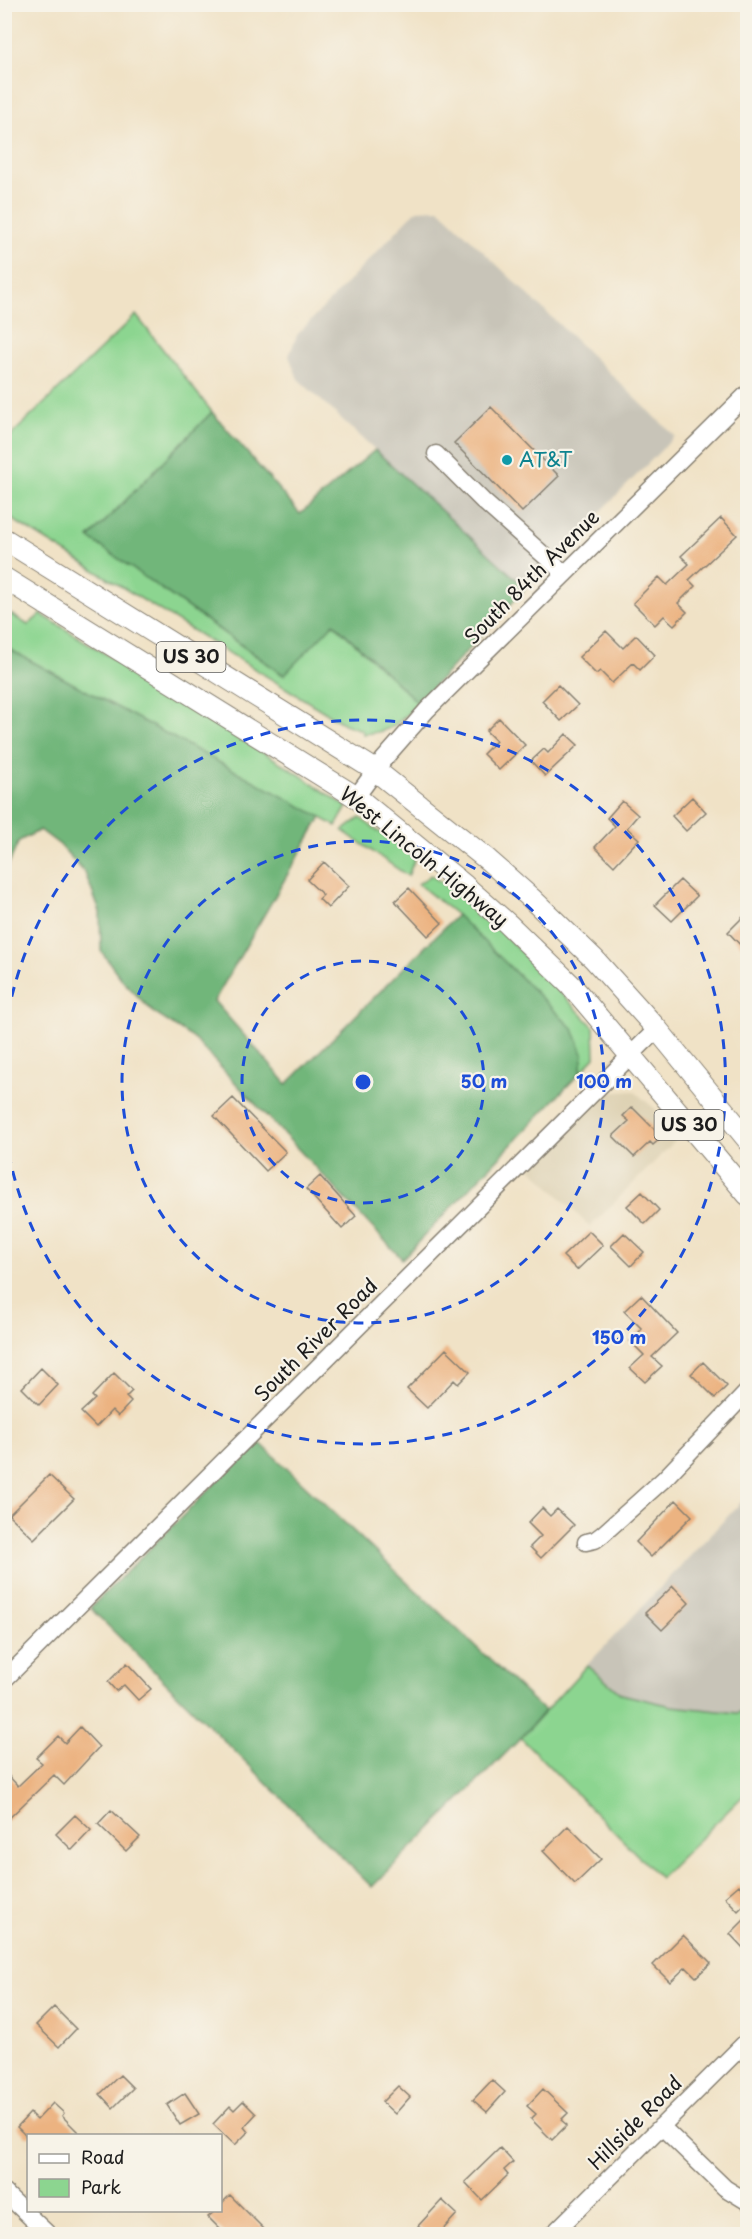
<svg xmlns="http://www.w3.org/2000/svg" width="752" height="2239" font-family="'Playpen Sans',sans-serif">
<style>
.built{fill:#ded2b4}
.industrial{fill:#c8c4b8}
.green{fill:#8cd590;stroke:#547856;stroke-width:1.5}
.forest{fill:#71b67a;stroke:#46694b;stroke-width:1.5}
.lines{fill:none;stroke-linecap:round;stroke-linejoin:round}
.stream{stroke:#79ace6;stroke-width:4.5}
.building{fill:#ecb381}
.minor-casing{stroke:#867f71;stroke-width:19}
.major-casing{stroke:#867f71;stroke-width:23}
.minor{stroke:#fff;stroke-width:16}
.major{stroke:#fff;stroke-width:21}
.ring{fill:none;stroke:#1d4ed8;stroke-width:3;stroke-dasharray:10 8}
.culture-dot{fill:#0f9aa8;stroke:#f7f3e8;stroke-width:2}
.labels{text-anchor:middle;stroke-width:4.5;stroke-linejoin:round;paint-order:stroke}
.shield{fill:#f7f3e8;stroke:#5e5c59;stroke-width:1.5}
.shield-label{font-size:18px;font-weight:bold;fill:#1c1c1c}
.culture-label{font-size:20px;fill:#0d838f;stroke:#f7f3e8;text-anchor:start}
.street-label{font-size:20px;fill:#1c1c1c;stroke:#f7f3e8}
.centre{fill:#1d4ed8;stroke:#f7f3e8;stroke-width:3}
.ring-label{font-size:18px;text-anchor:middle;font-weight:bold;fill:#1d4ed8;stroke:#f7f3e8;stroke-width:4.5;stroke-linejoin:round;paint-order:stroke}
</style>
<rect width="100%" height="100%" fill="#f7f3e8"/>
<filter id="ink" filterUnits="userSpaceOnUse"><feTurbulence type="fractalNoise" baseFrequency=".0167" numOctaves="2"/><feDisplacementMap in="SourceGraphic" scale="12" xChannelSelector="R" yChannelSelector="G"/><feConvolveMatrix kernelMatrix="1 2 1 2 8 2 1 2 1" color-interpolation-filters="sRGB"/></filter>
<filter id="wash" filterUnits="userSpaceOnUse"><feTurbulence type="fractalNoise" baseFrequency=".008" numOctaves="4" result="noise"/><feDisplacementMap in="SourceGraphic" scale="24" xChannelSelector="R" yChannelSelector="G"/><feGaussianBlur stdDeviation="1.35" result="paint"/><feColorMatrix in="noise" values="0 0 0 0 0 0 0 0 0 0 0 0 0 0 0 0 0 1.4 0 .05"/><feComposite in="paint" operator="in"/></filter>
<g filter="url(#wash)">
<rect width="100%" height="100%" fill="#f0e2c6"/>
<path class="built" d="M634 1091 683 1133 590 1227 528 1165 603 1093Z"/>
<path class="industrial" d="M439 209 675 436 526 588 298 379 289 356 297 335 417 210Z
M747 1496V1710L737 1713 672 1706 621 1694 587 1665Z"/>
<path class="green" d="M136 315 212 412 89 538 283 675 333 623 418 703C399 723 392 732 363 734L362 730 344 724 5 515 4 442Z
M4 610 28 625 41 614 297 773 347 807 336 826 5 647Z
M360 818 415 858 408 876 343 831Z
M431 875 491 921 594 1027 595 1057 580 1073 583 1054 457 915 418 884Z
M587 1665 621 1694 672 1706 737 1713 747 1710V1792L660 1878 521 1738Z"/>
<path class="forest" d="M212 412 300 514 375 450 526 588 418 703 334 623 284 675 89 538Z
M5 647 321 817 214 1001 287 1084 457 915 573 1029 583 1054 580 1073 402 1259 193 1038 154 1013 122 980 101 951 100 912 85 873 60 845 40 830 19 841 5 872Z
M258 1441 544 1711 521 1738 372 1887 90 1608Z"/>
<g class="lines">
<path class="stream" d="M4 925V945"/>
</g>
<g id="blocks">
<path class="building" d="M491 407 559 476 522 512 454 443Z
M721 518 737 535 689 580 695 586 678 603 687 612 674 625 664 616 655 625 633 603 659 577 667 585 689 564 681 556Z
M606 631 623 648 636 635 655 655 640 670 633 663 612 683 600 671 596 674 579 657Z
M558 685 578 705 561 721 542 701Z
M499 718 525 745 499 770 483 754 496 741 486 731Z
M566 734 578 745 545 776 531 761 544 749 548 753Z
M692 797 706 812 686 831 672 816Z
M622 801 638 815 627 828 639 839 614 866 595 847 615 826 607 818Z
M324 862 349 886 328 908 319 899 323 895 307 880Z
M680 880 697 896 672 921 655 905Z
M409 888 442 923 428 936 395 901Z
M747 913V952L728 932Z
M233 1098 286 1152 266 1171 214 1116Z
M632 1107 662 1137 653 1145 650 1142 634 1157 613 1136 629 1121 623 1116Z
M320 1176 356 1216 342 1229 306 1189Z
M642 1192 659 1210 645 1224 627 1206Z
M589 1231 603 1245 577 1270 563 1256Z
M624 1233 644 1252 631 1266 611 1246Z
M641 1295 677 1333 652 1357 662 1366 645 1382 630 1368 644 1355 630 1341 642 1329 624 1311Z
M446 1349 470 1372 458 1384 454 1380 427 1408 407 1389Z
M703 1362 727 1386 715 1398 691 1374Z
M41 1368 58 1385 39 1405 22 1388Z
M114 1373 132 1391 126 1397 131 1402 118 1416 112 1410 96 1427 81 1412 95 1399 92 1396Z
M49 1475 74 1499 34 1539 9 1515Z
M676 1500 692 1516 651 1557 636 1542Z
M542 1508 550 1516 557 1509 574 1525 541 1558 530 1547 541 1536 528 1523Z
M673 1586 689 1603 662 1630 645 1613Z
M127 1663 151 1689 138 1700 124 1685 116 1691 108 1682Z
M80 1727 99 1747 64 1785 54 1775 4 1823V1771L18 1786 42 1763 36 1758 58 1736 65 1743Z
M111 1810 140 1837 126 1851 98 1824Z
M75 1815 91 1830 72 1850 56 1834Z
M568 1826 601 1859 575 1884 543 1851Z
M739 1885 747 1894V1902L738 1911 725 1897Z
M747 1917V1952L730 1934Z
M683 1935 711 1963 696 1977 686 1967 670 1982 653 1965Z
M54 2007 76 2029 59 2047 36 2025Z
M120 2075 133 2088 113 2108 100 2094Z
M492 2080 505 2092 487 2112 473 2100Z
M398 2086 410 2097 395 2114 382 2102Z
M543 2089 568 2113 561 2120 567 2125 552 2140 531 2119 536 2114 527 2106Z
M185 2093 199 2114 180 2125 167 2105Z
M243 2101 256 2114 244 2127 248 2132 235 2145 213 2124 230 2106 234 2110Z
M53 2103 64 2113 62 2116 82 2136H26L17 2127 30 2113 37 2120Z
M500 2148 513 2162 504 2170 508 2175 482 2200 465 2182Z
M230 2195 270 2235H226L208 2217 215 2211H220V2205Z
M442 2200 457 2214 438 2235H427L418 2226Z"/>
</g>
</g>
<g filter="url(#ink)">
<use href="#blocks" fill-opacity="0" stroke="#867f71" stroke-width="1.5"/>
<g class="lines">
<g class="minor-casing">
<path id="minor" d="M436 454 483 501 565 574
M356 797 384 759 427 710 748 393
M586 1542 595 1540 603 1534 664 1479 748 1391
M4 1680 657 1029
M661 2126 725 2188 748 2202
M4 2192 48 2234
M553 2234 748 2040"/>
</g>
<g class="major-casing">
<path id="major" d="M4 539 375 770 488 860 531 898 594 959 657 1029 748 1140
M4 578 356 797 465 886 508 924 570 984 748 1195"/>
</g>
<use href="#minor" class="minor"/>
<use href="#major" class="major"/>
</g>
</g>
<g class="ring">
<circle cx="363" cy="1082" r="121"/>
<circle cx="363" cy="1082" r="241"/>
<path d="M5 1032A362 362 0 1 1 5 1132"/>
</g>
<circle class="culture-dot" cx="507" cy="460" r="6"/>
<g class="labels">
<g class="shield">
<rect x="156.5" y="642" width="69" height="30" rx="4.5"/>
<rect x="654.5" y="1110" width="69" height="30" rx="4.5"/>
</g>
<g class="shield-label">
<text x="191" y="663">US 30</text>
<text x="689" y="1131">US 30</text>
</g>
<g class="culture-label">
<text x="519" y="467">AT&amp;T</text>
</g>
<g class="street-label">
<text transform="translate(532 577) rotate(-45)" y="7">South 84th Avenue</text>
<text transform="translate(424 857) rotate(39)" y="7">West Lincoln Highway</text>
<text transform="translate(316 1340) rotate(-45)" y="7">South River Road</text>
<text transform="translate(635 2123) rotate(-45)" y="7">Hillside Road</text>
</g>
</g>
<circle cx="363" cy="1082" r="9" class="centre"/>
<g class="ring-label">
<text x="484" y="1088">50 m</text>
<text x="604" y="1088">100 m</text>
<text x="619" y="1344">150 m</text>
</g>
<rect width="752" height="2239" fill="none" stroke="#f7f3e8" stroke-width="24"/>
<rect x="27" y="2134" width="195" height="78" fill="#f7f3e8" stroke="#9f9d96" stroke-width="1.5"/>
<rect x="39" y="2154" width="30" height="9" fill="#ffffff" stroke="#9f9d96" stroke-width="1.5"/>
<text x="81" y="2164" font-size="18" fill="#1c1c1c">Road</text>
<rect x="39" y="2179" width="30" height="18" fill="#8cd590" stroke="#9f9d96" stroke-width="1.5"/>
<text x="81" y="2194" font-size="18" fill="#1c1c1c">Park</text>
</svg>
